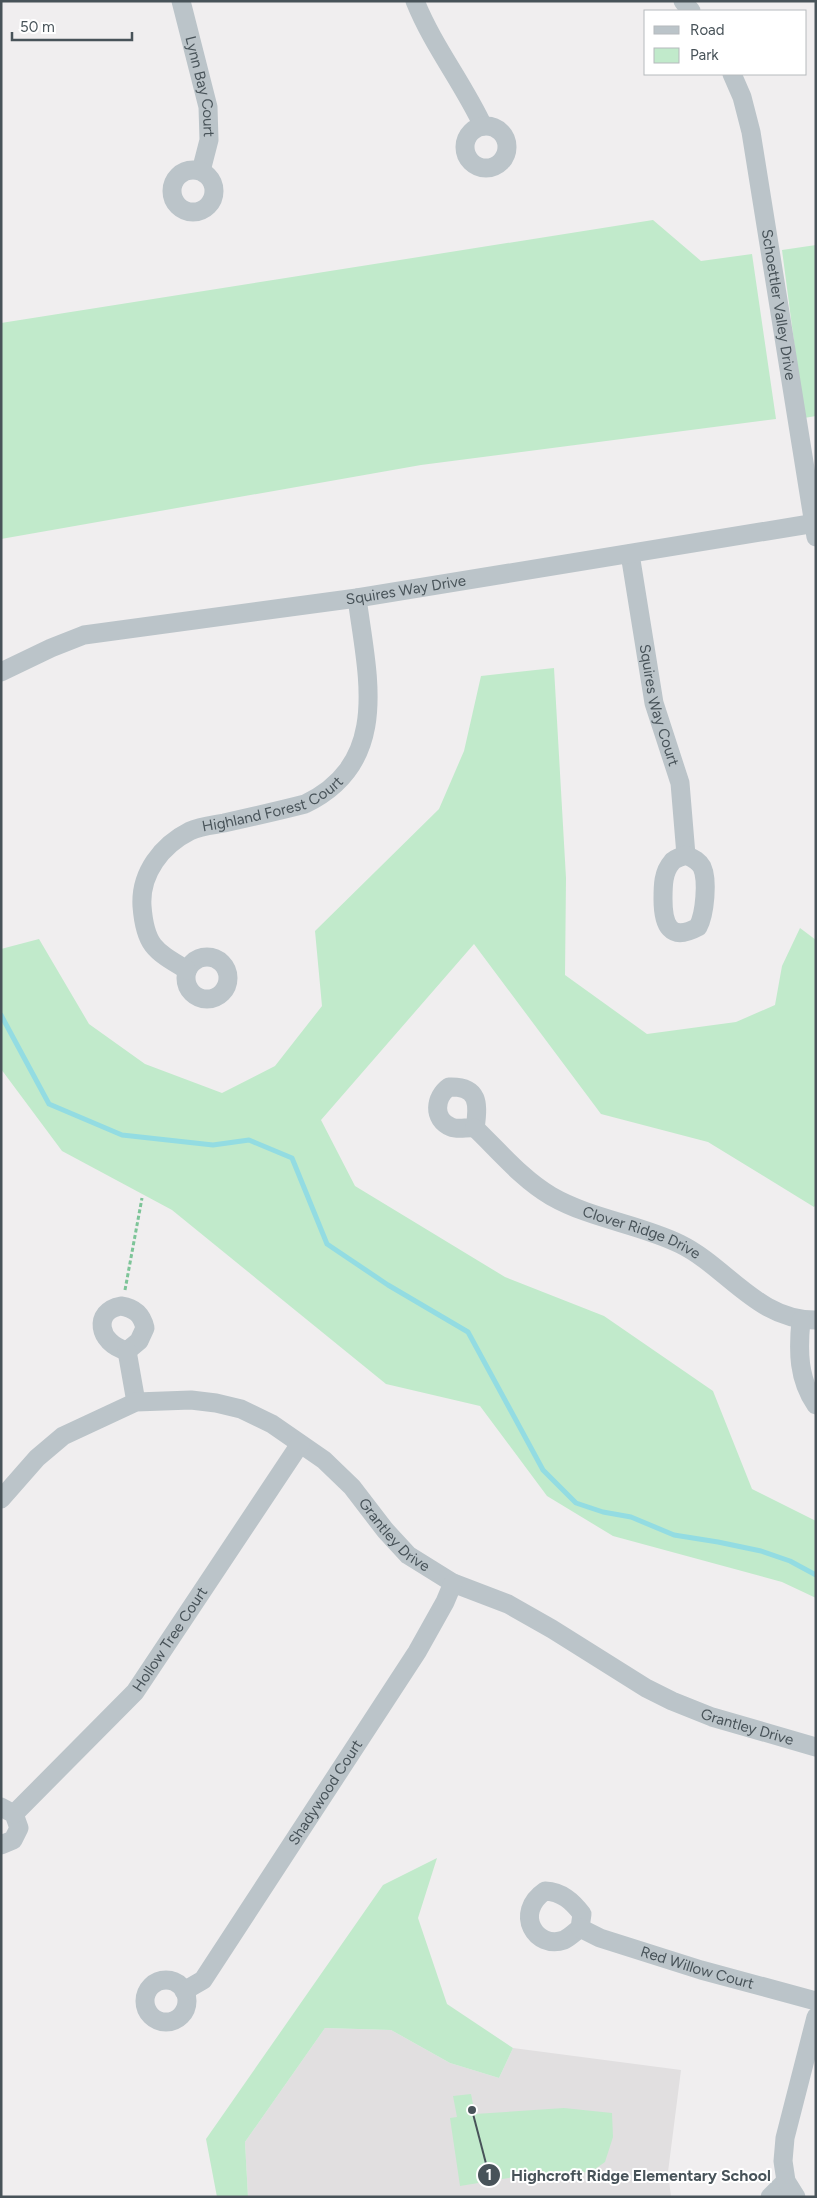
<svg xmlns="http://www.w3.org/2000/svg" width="817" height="2198" font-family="Figtree,sans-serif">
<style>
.education{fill:#e1dfe0}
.green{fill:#c1eacb}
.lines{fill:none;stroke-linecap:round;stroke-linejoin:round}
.stream{stroke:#93dce2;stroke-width:5}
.path{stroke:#7dc498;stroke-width:3;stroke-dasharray:4 2.5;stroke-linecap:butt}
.minor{stroke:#bbc4c9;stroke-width:19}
.labels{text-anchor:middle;stroke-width:4;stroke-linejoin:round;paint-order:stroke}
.street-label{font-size:15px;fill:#485359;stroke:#fff}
.leader{fill:none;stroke:#485359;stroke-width:2}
.callout-dot{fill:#485359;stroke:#fff;stroke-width:2}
.mark-label{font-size:15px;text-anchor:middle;font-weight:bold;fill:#fff}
.callout-label{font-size:16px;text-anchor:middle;font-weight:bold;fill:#485359;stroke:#fff;stroke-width:4;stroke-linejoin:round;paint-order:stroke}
</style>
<rect width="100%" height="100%" fill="#f0eeef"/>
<path class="education" d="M325 2028 391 2030 450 2063 499 2078 513 2048 681 2070 668 2172 671 2197H248L245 2142Z"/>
<path class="green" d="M653 220 701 261 752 254 776 419 421 465 1 539V323Z
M816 245V416L804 418 782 250Z
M554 668 566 878 565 975 647 1034 736 1022 775 1005 782 966 800 928 816 940V1205L814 1207 708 1142 601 1114 474 944 321 1120 355 1186 505 1277 604 1316 713 1391 752 1489 816 1521V1598L782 1582 613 1536 547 1496 480 1406 386 1384 172 1210 62 1151 1 1069V949L39 939 89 1024 145 1064 222 1093 275 1066 322 1006 315 931 439 809 464 751 481 676Z
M437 1858 418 1918 447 2004 513 2048 499 2078 450 2063 391 2030 325 2028 245 2142 248 2197H217L206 2139 383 1885Z
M471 2094 475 2114 564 2108 612 2113 613 2137 605 2162 591 2172 533 2174 460 2186 450 2118 457 2117 453 2096Z"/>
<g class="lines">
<path class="stream" d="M1 1015 49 1104 122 1135 213 1145 249 1140 292 1158 327 1244 388 1285 468 1332 543 1470 576 1503 603 1512 631 1517 674 1535 718 1542 761 1551 790 1561 816 1575"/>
<path class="path" d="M125 1290 142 1198"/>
<g class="minor">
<path id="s1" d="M181 1 208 107 209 140 201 171"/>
<path d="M415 1C433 46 463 83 483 126"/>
<path d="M683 1 691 11"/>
<path id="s2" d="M732 74 742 97 751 132 816 537"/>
<circle cx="486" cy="147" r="21"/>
<circle cx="193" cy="191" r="21"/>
<path id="s3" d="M630 554 654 703 680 783 686 855"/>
<path id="s4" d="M1 672 51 648 84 635 357 598 816 523"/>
<path d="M686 855C692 858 698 860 702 867 708 880 705 914 698 927 670 942 663 925 663 899 663 886 663 872 672 862 675 858 681 857 686 855Z"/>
<circle cx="207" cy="978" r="21"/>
<path id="s5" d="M187 970C155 951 145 946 142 906 140 873 162 845 190 831 200 826 213 825 224 823 251 817 278 811 305 804 392 762 367 675 357 598"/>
<path d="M449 1087C479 1086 479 1104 475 1128 467 1127 458 1130 451 1127 432 1119 435 1097 449 1087Z"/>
<path id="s6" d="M475 1128C499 1151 522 1179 551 1196 591 1219 639 1224 680 1244 727 1267 758 1321 816 1320"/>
<path d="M121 1306C135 1308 142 1315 145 1328L139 1341 127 1351C97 1343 93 1311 121 1306Z"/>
<path d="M801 1320C798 1351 798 1379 816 1405"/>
<path d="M127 1351 136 1402"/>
<path id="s7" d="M1 1499 37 1458 63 1436 136 1402 191 1400 216 1403 241 1409 272 1424 324 1460 352 1487 385 1530 408 1555 453 1583 508 1604 552 1629 646 1688 672 1701 712 1717 816 1747"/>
<path d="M1 1807 14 1814 19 1828 13 1840 1 1845"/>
<path id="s8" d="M14 1814 135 1692 300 1444"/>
<path d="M545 1891C562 1892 572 1901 582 1914L580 1928C575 1932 570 1937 564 1940 536 1950 513 1913 545 1891Z"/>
<path id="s9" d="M580 1928 600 1938 701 1970 816 2001"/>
<circle cx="166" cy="2001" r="21"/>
<path id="s10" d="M184 1991 203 1980 417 1652 445 1602 453 1583"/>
<path d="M770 2197 786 2181"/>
<path d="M796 2197 786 2181 783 2161 785 2138 816 2017"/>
</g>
</g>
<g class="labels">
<g class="street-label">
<text dy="5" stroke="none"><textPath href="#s1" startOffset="88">Lynn Bay Court</textPath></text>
<text dy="5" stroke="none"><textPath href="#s2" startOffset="236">Schoettler Valley Drive</textPath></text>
<text dy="5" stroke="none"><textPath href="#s4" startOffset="416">Squires Way Drive</textPath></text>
<text dy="5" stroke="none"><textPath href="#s3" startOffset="154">Squires Way Court</textPath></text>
<text dy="5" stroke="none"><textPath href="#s5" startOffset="265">Highland Forest Court</textPath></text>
<text dy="5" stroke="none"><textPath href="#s6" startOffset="200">Clover Ridge Drive</textPath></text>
<text dy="5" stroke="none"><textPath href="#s7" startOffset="476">Grantley Drive</textPath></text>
<text dy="5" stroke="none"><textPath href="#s8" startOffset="235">Hollow Tree Court</textPath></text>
<text dy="5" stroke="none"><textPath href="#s7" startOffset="882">Grantley Drive</textPath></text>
<text dy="5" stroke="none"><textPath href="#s10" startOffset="246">Shadywood Court</textPath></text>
<text dy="5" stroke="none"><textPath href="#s9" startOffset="124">Red Willow Court</textPath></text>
</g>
</g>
<path class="leader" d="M472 2110L489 2175"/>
<g class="callout-dot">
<circle cx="472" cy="2110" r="5"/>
<circle cx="489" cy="2175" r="12"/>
</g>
<g class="mark-label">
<text x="489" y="2180">1</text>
</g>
<g class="callout-label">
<text x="641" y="2181">Highcroft Ridge Elementary School</text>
</g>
<rect width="817" height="2198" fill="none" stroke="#485359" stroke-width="5"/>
<rect x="644" y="10" width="162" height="65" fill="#ffffff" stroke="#b6babd"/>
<rect x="654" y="26" width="25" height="8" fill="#bbc4c9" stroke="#b6babd"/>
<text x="690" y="35" font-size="15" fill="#485359">Road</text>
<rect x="654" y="48" width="25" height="15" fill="#c1eacb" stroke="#b6babd"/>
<text x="690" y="60" font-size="15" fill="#485359">Park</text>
<path d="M12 32v8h120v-8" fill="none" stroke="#485359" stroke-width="2.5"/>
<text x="20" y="32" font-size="15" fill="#485359" stroke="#ffffff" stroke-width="4" paint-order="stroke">50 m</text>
</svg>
